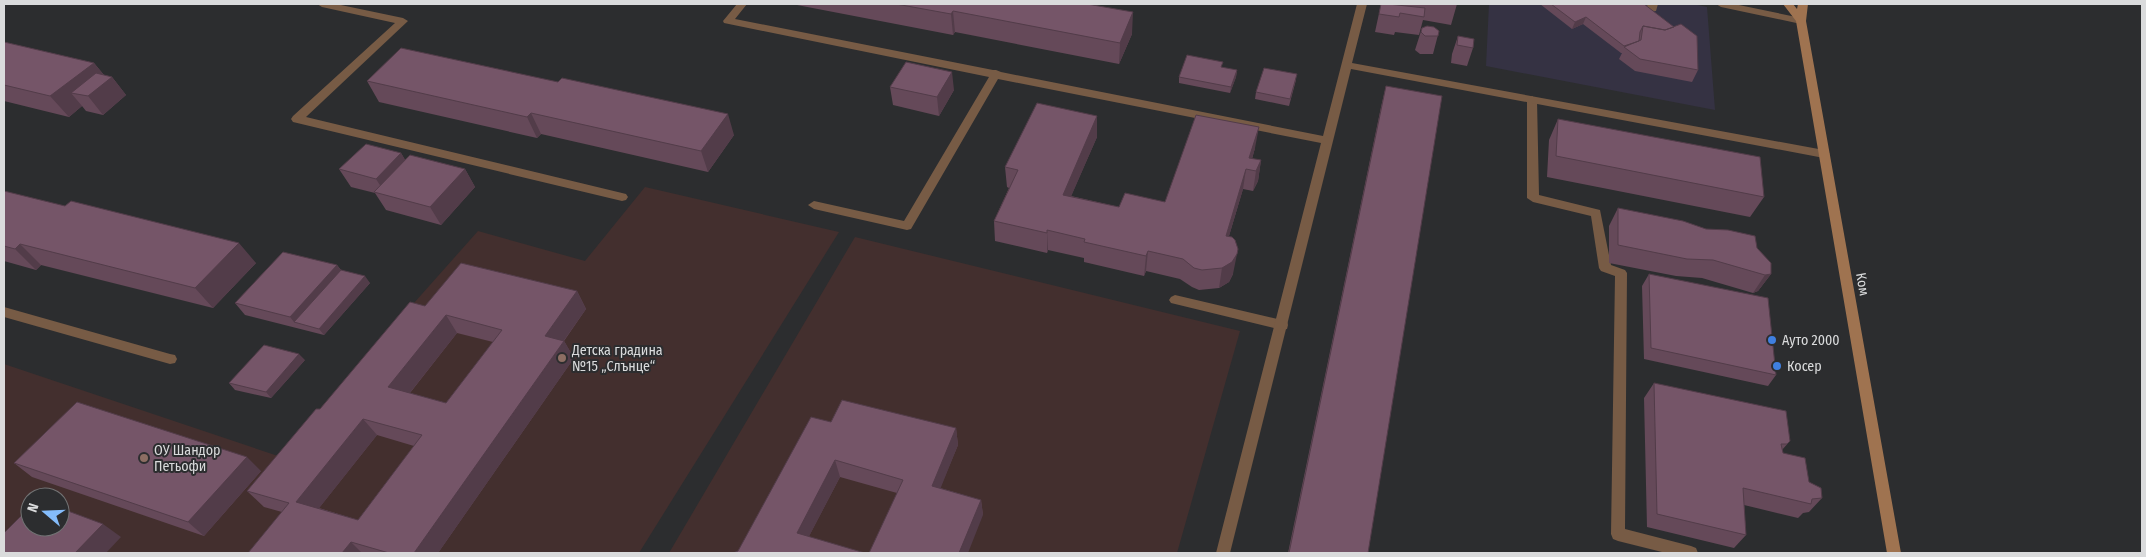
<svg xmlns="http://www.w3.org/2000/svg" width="2146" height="557" font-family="'Fira Sans Condensed',sans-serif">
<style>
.commercial{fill:#353243}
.education{fill:#432f2e;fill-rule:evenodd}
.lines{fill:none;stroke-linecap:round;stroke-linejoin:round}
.lane{fill:#775b45;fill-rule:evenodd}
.street{fill:#775b45;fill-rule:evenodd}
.secondary{fill:#9f7350;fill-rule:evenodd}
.wall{fill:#654959;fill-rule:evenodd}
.shaded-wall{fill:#523c49}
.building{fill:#755568;stroke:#523c49;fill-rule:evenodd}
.shop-dot{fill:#3f7fe0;stroke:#2c2d2f;stroke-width:2}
.education-dot{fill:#8d6e63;stroke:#2c2d2f;stroke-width:2}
.labels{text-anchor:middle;stroke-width:4;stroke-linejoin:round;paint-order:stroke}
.street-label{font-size:14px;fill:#dadbdc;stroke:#2c2d2f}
.poi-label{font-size:14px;fill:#dadbdc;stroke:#2c2d2f;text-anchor:start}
</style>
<rect width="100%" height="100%" fill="#2c2d2f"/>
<path class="commercial" d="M1489 4H1693L1707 7 1715 110 1486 66Z"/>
<path class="education" d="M645 187 839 232 639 553H4V364L278 456 478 231 585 261ZM30 497H60V527H30Z
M855 237 1240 331 1177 553H669Z"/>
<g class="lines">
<path class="lane" d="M1648 4H1658L1656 11 1635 14 1630 11 1631 9 1647 6Z
M1532 96 1537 100 1539 195 1600 210 1611 265 1625 270 1627 273 1625 529 1691 546 1696 548 1698 553H1666L1618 541 1613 539 1611 534 1615 276 1601 271 1599 268 1591 216 1533 202 1527 198V100Z
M1175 295 1282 320 1287 321 1288 325 1287 329 1282 330 1171 303 1169 300 1171 297Z"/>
<path class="street" d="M317 4H336L403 18 408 21 306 117 622 193 626 194 628 197 626 200 622 201 293 122 291 119 293 116 395 23 322 7Z
M737 4H747L735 19 993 70H996L1001 72 1323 136 1357 4H1367L1352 63 1824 150 1830 154 1824 158 1351 69 1230 553H1216L1321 143 998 79 911 229 907 230 814 209 808 205 814 201 904 221 989 77 724 23 723 21Z
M1716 4H1734L1801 18 1806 21 1801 24 1721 7Z
M4 307 170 354 175 355 177 359 175 363 170 364 4 317Z"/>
<path class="secondary" d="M1783 4H1793L1797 9 1798 4H1808L1806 21 1901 553H1887L1796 21Z"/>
</g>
<path class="wall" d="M796 4H1087L1132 34 1119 64 955 32 953 35 797 5Z
M1381 4 1403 5V4H1457L1451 25 1423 20 1419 35 1395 32 1394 35 1375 32Z
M1540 4H1644L1698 70 1692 82 1635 71 1619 59 1622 53H1621L1583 24 1572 29Z
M1422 28 1439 31 1433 54H1420L1415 50Z
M1458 36 1473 48 1467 66 1451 63 1452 54Z
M4 42 94 63 104 75 112 77 126 95 103 115 86 111 82 106 69 117 4 101Z
M1222 68 1237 70 1236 77 1230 93 1179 83V77Z
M1296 80 1289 106 1255 99 1256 92Z
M367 81 734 135 708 172 541 134 537 138 379 102Z
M1386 86 1368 553H1288L1381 107Z
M890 87 954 90 939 116 893 105Z
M1097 116V137L1071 196 1119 207 1165 202 1255 148 1252 159 1261 160 1258 181 1253 191 1243 189 1229 236 1233 274 1229 282 1219 288 1199 290 1192 287 1180 279 1146 271 1144 276 1084 262V258L1048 250 1047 253 995 241 994 221 1009 188 1007 187 1005 167Z
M1558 119 1764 197 1750 217 1547 177 1549 140Z
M401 153 405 160 465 169 475 187 441 225 386 210 375 193 351 187 339 169Z
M4 191 256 263 213 308 41 265 36 270 4 261Z
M1618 208 1757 248 1771 274 1758 291 1753 293 1702 278 1676 276 1609 263V226Z
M337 265 341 270 370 283 324 335 245 315 235 303Z
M1649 274 1776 375 1768 386 1644 359 1642 286Z
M577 291 586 309 564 341 574 358 438 553H248L282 512 264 507 247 491 320 409 425 306ZM457 333 493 342 446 403 410 393ZM377 435 414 446 358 520 319 508Z
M305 360 271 398 235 390 229 383Z
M1654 383 1790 441 1782 450 1783 453 1809 482 1822 498 1809 512 1803 513 1798 518 1744 505 1746 535 1734 548 1647 527 1644 398Z
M831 422 956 428 958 445 940 488 981 500 983 515 897 493 840 477 809 536 738 551Z
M14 463 261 471 204 536 32 477Z"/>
<path class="shaded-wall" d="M953 11 955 32 953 35 951 14Z
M1133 12 1132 34 1119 64 1120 43Z
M1586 17 1583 24 1572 29 1575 22Z
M94 63 108 80 112 77 126 95 103 115 88 96 71 93 82 106 69 117 50 96Z
M1237 70 1236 77 1230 93 1231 87Z
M952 72 954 90 939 116 937 97Z
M531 113 541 134 537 138 527 117Z
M728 114 734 135 708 172 701 151Z
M1097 116V137L1063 215V195Z
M1259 127 1255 148 1249 169V158Z
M401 153 412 171 387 196 376 179Z
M1261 160 1258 181 1253 191 1256 171Z
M465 169 475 187 441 225 430 207Z
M1246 169 1243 189 1223 256 1226 236Z
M1047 230 1048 250 1047 253Z
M239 243 256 263 213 308 195 288Z
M20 244 41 265 36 270 15 249Z
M1238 249 1233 274 1229 282 1219 288 1222 268Z
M1148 251 1146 271 1144 276 1146 256Z
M337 265 345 276 294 322 290 317Z
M1771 274 1758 291 1753 293 1765 275Z
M365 276 370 283 324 335 319 329Z
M577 291 586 309 555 353 545 336Z
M446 315 457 333 401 404 388 387Z
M564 341 574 358 438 553H414Z
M299 354 305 360 271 398 266 392Z
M363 419 377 435 312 517 296 502Z
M956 428 958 445 935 502 932 486Z
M247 457 261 471 204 536 188 522Z
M835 460 840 477 803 548 797 533Z
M981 500 983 515 968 553H959Z
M103 524 121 537 106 553H75Z
M351 542 362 553H342Z"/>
<path class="building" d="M896 4H1087L1133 12 1120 43 953 11 951 14Z
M1381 4H1388L1425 8 1424 17 1400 13 1399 17 1379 14Z
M1551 4H1644L1674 27 1665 30 1643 26 1640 32 1639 41 1624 46 1586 17 1575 22Z
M1681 24 1697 36 1698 70 1640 59 1624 47 1641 40 1643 26 1665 30Z
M1427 26 1434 27 1439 31 1438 36H1425L1421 32 1422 28Z
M1458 36 1474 39 1473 48 1457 45Z
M4 42 94 63 50 96 4 85Z
M401 48 558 82 562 78 728 114 701 151 531 113 527 117 367 81Z
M1187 55 1223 62 1221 67 1237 70 1231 87 1179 77Z
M906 62 952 72 937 97 890 87Z
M1264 68 1297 74 1290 99 1256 92Z
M96 73 112 77 88 96 71 93Z
M1386 86 1442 96 1368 553H1289Z
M1037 103 1097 116 1063 195 1119 207 1125 193 1165 202 1196 115 1259 127 1249 158 1261 160 1256 171 1246 169 1226 236 1232 237 1235 240 1238 249 1237 254 1232 262 1222 268 1202 270 1194 268 1183 259 1148 251 1146 256 1084 242 1085 239 1047 230V233L994 221 1018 170 1005 167Z
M1558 119 1760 157 1764 197 1556 156Z
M366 144 401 153 376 179 339 169Z
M410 155 465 169 430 207 374 192Z
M4 191 65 206 71 201 239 243 195 288 20 244 15 249 4 246Z
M1618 208 1683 221 1706 229 1728 230 1755 236 1757 248 1771 263V274L1765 275 1713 260 1687 259 1618 245Z
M283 252 337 265 290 317 235 303Z
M461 263 577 291 545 336 564 341 414 553H389L351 542 342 553H248L289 503 247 491 316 409H320L410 302 425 306ZM446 315 502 330 446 403 388 387ZM363 419 422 435 358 520 296 502Z
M341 270 365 276 319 329 294 322Z
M1649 274 1768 298 1776 375 1651 348Z
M264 345 299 354 266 392 229 383Z
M1654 383 1786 411 1790 441 1787 444H1781L1783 453 1805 458 1809 482 1821 488 1822 498 1812 499 1811 504 1743 488 1746 535 1657 514Z
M842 400 956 428 932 486 981 500 959 553H869L903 480 835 460 797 533 865 553H733L738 551 811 417 831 422Z
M77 402 247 457 188 522 14 463Z
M30 507V527H60V508L103 524 75 553H4V533Z"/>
<g class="shop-dot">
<circle cx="1772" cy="340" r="5"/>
<circle cx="1777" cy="366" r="5"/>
</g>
<g class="education-dot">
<circle cx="562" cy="358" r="5"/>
<circle cx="144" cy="458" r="5"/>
</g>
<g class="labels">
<g class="street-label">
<text transform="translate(1863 284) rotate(80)" y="5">Ком</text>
</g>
<g class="poi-label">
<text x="1782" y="345">Ауто 2000</text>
<text x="572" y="355">Детска градина<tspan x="572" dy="16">№15 „Слънце“</tspan></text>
<text x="1787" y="371">Косер</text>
<text x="154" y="455">ОУ Шандор<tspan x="154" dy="16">Петьофи</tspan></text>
</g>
</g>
<rect width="2146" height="557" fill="none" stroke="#dadbdc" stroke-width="10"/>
<g transform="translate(45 512) rotate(289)"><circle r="24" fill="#2c2d2f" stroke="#727374"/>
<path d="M0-4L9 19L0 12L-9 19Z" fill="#84bcfb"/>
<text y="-8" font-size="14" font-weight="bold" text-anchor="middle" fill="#dadbdc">N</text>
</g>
</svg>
